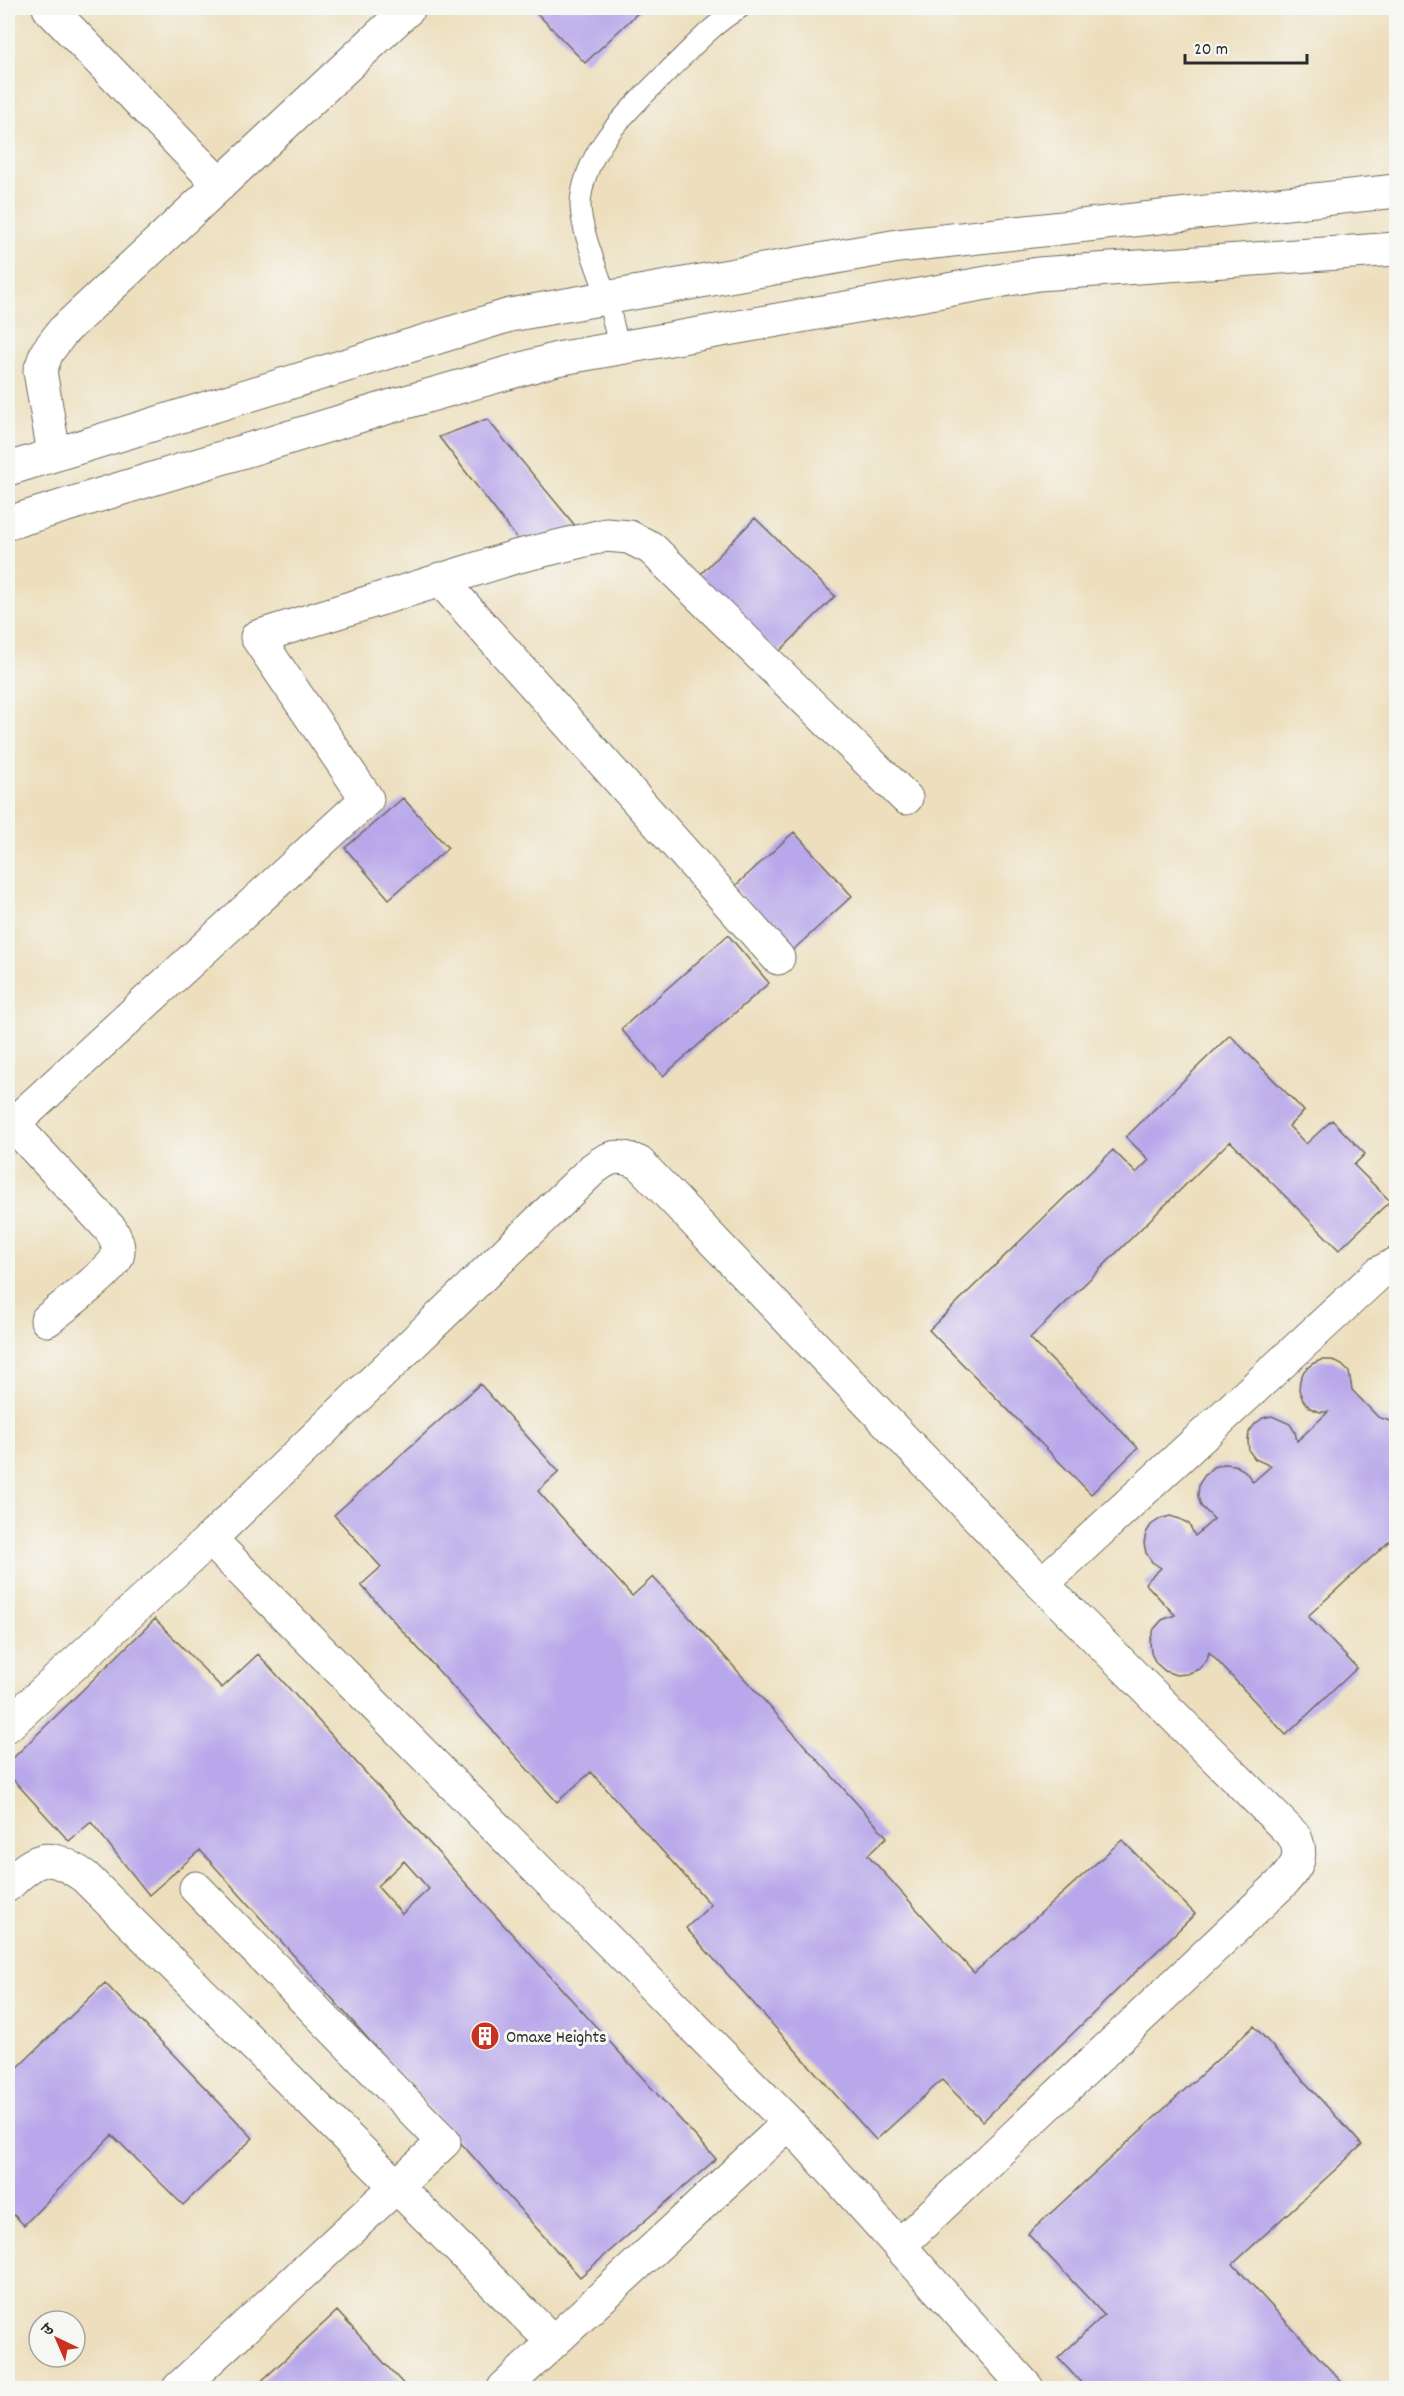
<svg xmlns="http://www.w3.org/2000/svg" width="1404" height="2396" font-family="Dekko,'Playpen Sans Deva',sans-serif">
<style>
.building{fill:#b8a7ea;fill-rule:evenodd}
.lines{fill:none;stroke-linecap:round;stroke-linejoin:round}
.lane-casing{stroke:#6f6a5e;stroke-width:22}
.street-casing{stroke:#6f6a5e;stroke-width:35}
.secondary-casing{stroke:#6f6a5e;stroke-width:35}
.lane{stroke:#fff;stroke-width:20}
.street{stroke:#fff;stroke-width:33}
.secondary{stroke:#fff;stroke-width:33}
.labels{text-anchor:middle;stroke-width:6;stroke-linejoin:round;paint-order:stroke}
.poi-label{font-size:18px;fill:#2b2b2b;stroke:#f6f6f2;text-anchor:start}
</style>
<rect width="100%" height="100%" fill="#f6f6f2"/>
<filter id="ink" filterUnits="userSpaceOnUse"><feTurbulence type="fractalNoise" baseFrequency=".0167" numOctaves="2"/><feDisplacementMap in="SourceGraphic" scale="12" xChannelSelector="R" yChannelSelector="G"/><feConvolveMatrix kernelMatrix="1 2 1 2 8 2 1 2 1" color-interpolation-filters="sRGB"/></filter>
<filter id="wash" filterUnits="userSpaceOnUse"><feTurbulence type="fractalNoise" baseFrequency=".008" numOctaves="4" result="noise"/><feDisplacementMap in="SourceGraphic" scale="24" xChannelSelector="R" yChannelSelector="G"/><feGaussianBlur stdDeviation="1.35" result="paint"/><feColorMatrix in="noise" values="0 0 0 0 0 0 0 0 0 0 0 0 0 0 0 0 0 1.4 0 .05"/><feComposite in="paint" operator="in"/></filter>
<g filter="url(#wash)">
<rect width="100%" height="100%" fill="#eddfbd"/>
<g id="blocks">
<path class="building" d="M532 8H643L585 63Z
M487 419 582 534 519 541 439 437Z
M755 518 835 596 774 657 696 579Z
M403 798 448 848 389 899 345 848Z
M794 832 852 896 793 950 734 887Z
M728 935 769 983 663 1076 621 1029Z
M1230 1035 1304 1111 1289 1126 1306 1144 1332 1120 1365 1154 1354 1165 1390 1201 1339 1250 1230 1141 1030 1338 1138 1448 1091 1494 929 1330 1113 1150 1136 1173 1149 1160 1126 1137Z
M1321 1360H1332L1342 1365 1349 1372 1352 1390 1378 1417 1396 1423V1535L1308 1616 1357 1668 1286 1735 1209 1652 1207 1660 1199 1669 1187 1674 1176 1675 1165 1671 1156 1663 1151 1653 1150 1641 1154 1629 1162 1620 1175 1615 1145 1583 1161 1568 1152 1562 1146 1553 1144 1543 1146 1533 1151 1525 1160 1519 1170 1516 1180 1519 1189 1524 1195 1536 1214 1519 1201 1506 1198 1496 1199 1484 1205 1475 1213 1467 1224 1464 1235 1465 1245 1471 1253 1482 1271 1466 1255 1459 1249 1451 1248 1441 1249 1432 1255 1424 1263 1418 1272 1416 1290 1424 1295 1432 1297 1441 1328 1412H1320L1310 1408 1303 1400 1299 1390 1300 1380 1304 1371 1312 1364Z
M480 1384 559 1472 538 1491 632 1596 653 1577 887 1837 868 1855 974 1973 1122 1840 1195 1914 983 2121 942 2080 876 2140 686 1928 711 1905 591 1772 557 1802 361 1585 381 1567 334 1515Z
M155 1619 222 1688 258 1654 716 2159 580 2277 200 1850 149 1895 91 1822 69 1841 8 1774V1763ZM404 1861 429 1889 402 1914 377 1886Z
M105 1983 253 2138 183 2205 112 2135 24 2225 8 2209V2077Z
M1254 2026 1362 2145 1233 2264 1347 2388H1086L1058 2358 1104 2315 1028 2234Z
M337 2311 407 2388H254Z"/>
</g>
</g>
<g filter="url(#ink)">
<use href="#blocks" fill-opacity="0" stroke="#6f6a5e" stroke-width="1.5"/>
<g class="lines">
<g class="lane-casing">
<path id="lane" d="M619 348C615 331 611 312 606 295 598 270 577 222 581 198 588 143 635 105 671 68 693 47 713 24 740 8"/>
</g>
<g class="street-casing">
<path id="street" d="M49 8 220 185
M54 454 40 371 47 352 63 331 409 8
M440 579 778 958
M8 1119 111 1230C116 1239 120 1247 117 1257 111 1272 61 1308 47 1320
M13 1124 367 799 257 637 515 557 606 535 629 537 651 548 906 798
M210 1539 789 2123 1027 2388
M1042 1584 1379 1273 1396 1264
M8 1725 210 1539 593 1169C611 1155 619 1154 639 1163L1042 1584 1295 1837C1303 1857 1298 1865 1284 1881L900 2245
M8 1885C38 1855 50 1852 85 1877L553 2342
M179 2388 444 2142 196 1888
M504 2388 789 2123"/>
</g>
<g class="secondary-casing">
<path id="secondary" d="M8 469 510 315 898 246 1396 191
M8 523 392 406 557 359 1038 274 1396 249"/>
</g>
<use href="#lane" class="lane"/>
<use href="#street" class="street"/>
<use href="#secondary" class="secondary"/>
</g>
</g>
<defs>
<g id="building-disc" transform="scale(1.5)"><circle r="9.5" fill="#c8321e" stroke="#f6f6f2"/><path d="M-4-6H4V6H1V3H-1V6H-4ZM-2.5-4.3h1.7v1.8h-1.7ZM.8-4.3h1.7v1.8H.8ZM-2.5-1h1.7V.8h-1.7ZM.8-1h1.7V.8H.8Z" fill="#fff"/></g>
</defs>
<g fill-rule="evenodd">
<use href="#building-disc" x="485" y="2036"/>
</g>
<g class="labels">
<g class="poi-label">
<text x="506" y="2042">Omaxe Heights</text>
</g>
</g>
<rect width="1404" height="2396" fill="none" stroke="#f6f6f2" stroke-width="30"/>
<g transform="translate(57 2339) rotate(316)"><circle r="28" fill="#f6f6f2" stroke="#a5a5a2" stroke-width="1.5"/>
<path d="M0-4.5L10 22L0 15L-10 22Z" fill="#c8321e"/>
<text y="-9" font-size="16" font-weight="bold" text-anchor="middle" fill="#2b2b2b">उ</text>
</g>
<path d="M1185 54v9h122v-9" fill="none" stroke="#2b2b2b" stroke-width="3"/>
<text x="1194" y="54" font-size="18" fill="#2b2b2b" stroke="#f6f6f2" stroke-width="4.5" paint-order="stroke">20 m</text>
</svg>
